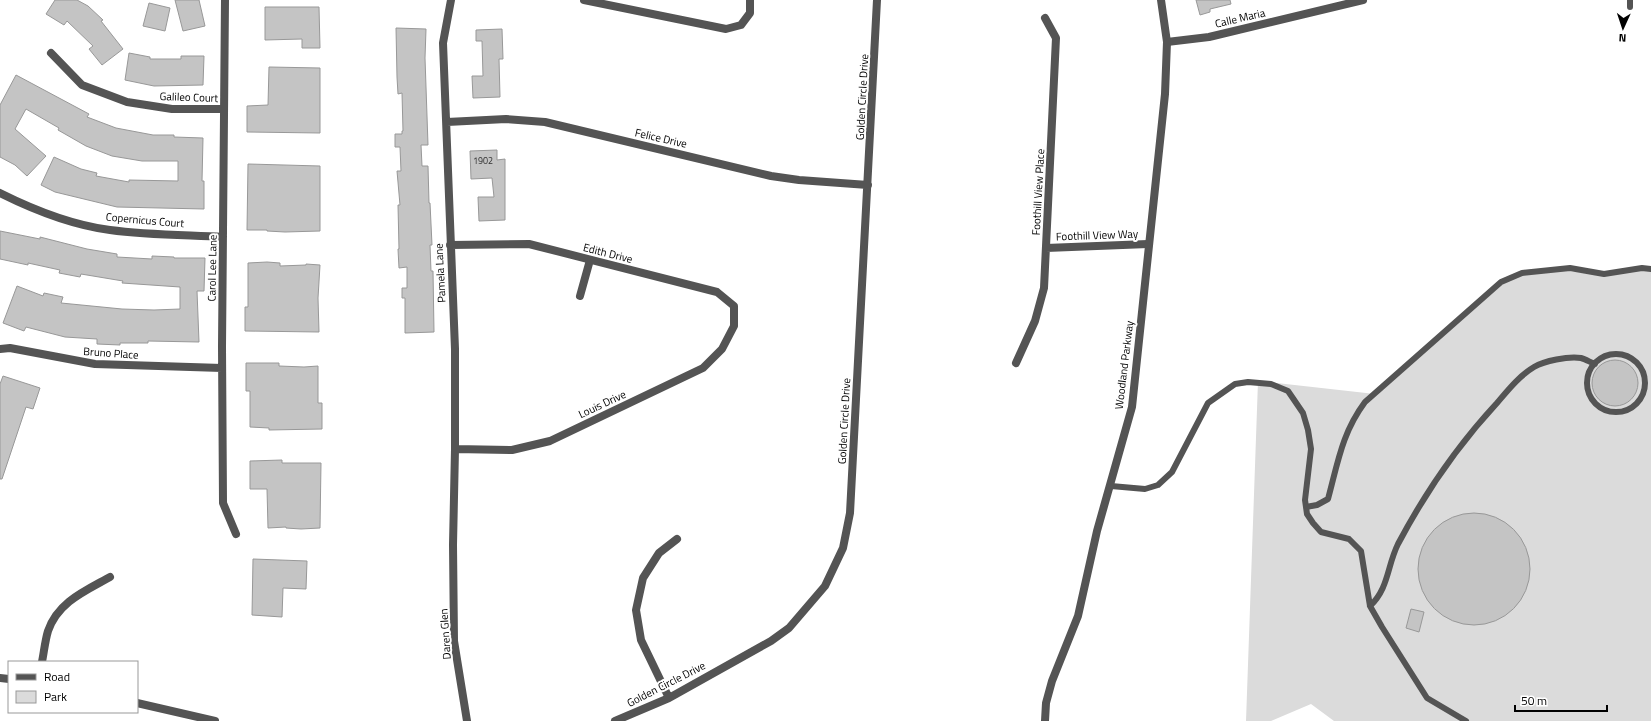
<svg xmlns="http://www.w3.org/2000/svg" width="1651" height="721" font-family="'Titillium Web',sans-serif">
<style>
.green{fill:#dbdbdb}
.building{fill:#c4c4c4;stroke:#989898}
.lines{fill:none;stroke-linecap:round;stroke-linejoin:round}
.service{stroke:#545454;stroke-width:6}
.minor{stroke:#545454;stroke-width:8}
.tertiary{stroke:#545454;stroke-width:8}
.labels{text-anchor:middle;stroke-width:4;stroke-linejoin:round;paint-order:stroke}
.number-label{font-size:9px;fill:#313131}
.street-label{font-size:11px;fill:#000;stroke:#fff}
</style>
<rect width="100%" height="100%" fill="#fff"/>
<path class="green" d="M1547 269 1599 274 1651 269V721H1334L1311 704 1271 721H1246L1258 381 1375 394 1511 277Z"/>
<path class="building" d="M55 0H77L88 6 103 20 101 21 123 49 102 65 89 49 93 46 67 21 64 25 46 14Z
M175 0H199L205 26 183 31Z
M1196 0H1230L1231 4 1210 9V12L1200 15Z
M149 3 170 8 165 31 143 26Z
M265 7H319L320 48H302V39L265 40Z
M396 28 426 29 425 58 428 145H421L422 166H428L429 203H430L432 245H430L431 271H433L434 332 405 333V298H402V288H407V267L399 268 398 249H399L398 205H400L397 171H401L400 147H395V134H402V131H403L402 93 398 94 397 77Z
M502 29 503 59H499L500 97 473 98 472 76H483L482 41H476V30Z
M129 53 150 57V59H181V56H204L203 85 154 86 125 80Z
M269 67 320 68V133L247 132V106L268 105Z
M16 75 89 114 87 117 116 128 153 135H174V137L203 138 202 181H204V209L117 207 55 192 41 185 54 157 81 169 97 173 96 176 129 182V180L178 181V161H142L112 156 86 146 58 130 59 128 26 109 15 129 46 156 27 176 15 165 0 157V105Z
M497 150V160L505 159V220L479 221 478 197H494L492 178 471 179 470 151Z
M248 164 320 166V231L285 232 267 231V230H247Z
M0 231 40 239V237L87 249 117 254V257L152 259V256L174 257V258H205L204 291H197L199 342 148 341V343H120V345L97 344V339L65 337 26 327 24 331 3 323 17 286 43 296 44 293 63 297 61 303 122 309 154 310 180 309V287L122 283 123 281 81 274 80 277 59 273 60 270 28 263V265L0 259Z
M267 262 280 263V266L306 265V264L320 265 318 298 319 332 245 331V307H248V263Z
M1592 383a23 23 0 1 1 46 0a23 23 0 1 1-46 0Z
M246 363H279V366L304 367 318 366V403H322V429L269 430V428L250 427V391H246Z
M3 376 40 388 33 409 26 407 2 479H0V384Z
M282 460V463H321L320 528 301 529 286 528V527L268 528 267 489H250V461Z
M1418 569a56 56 0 1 1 112 0a56 56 0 1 1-112 0Z
M253 559 307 561 306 589 283 588 282 617 252 615Z
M1411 609 1424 612 1419 632 1406 628Z"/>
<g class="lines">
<path class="service" d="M1630 0V7
M1587 383a29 29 0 1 1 58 0a29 29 0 1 1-58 0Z
M1111 486 1145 489 1158 485 1172 472 1208 403 1235 384 1248 382 1271 384 1288 391 1303 413 1308 430 1311 449 1305 500 1307 514 1313 523 1321 532 1349 539 1361 551 1370 606 1382 627 1427 698 1466 721
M1306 507 1317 505 1328 499C1338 462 1342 433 1365 402L1501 282 1522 273 1570 268 1604 274 1642 268 1651 269
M1370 606C1389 588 1387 566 1398 544 1425 493 1458 445 1497 403 1508 390 1519 376 1534 367 1544 361 1568 356 1581 358 1585 359 1590 362 1595 364"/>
<path class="minor" d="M225 0 222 347 223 503 236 534
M451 0 443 43 455 349V449L453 545 454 641 467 721
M584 0 726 29 741 25 750 13V0
M1167 42 1209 37 1363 0
M51 53 82 85 127 102 172 109H224
M447 122 506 119 545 122 771 176 799 180 868 185
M0 193C34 210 72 225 110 230 147 235 185 235 223 237
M450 245 529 244 717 292 734 306V326L722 349 703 368 550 441 512 450 455 449
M1046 248 1148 244
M580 296 590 260
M0 349 10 348 95 364 222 368
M1016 363 1035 321 1044 288 1056 38 1045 18
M42 662C44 652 45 641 48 631 58 602 85 591 110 577
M0 678 9 679
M669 698 641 640 636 610 643 578 659 553 677 539
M137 703 215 721
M615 721 669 698 771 641 789 628 825 586 843 548 850 513 877 0"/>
<path class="tertiary" d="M1045 721 1046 703 1052 681 1078 616 1097 531 1132 407 1165 94 1167 42 1161 0"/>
</g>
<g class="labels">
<g class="number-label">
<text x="483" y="164">1902</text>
</g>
<g class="street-label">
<text transform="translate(1240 18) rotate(-13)" y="4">Calle Maria</text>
<text transform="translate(189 97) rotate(2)" y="4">Galileo Court</text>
<text transform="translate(862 97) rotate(-87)" y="4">Golden Circle Drive</text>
<text transform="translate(661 138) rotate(13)" y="4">Felice Drive</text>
<text transform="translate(1038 192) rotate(-87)" y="4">Foothill View Place</text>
<text transform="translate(145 220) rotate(5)" y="4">Copernicus Court</text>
<text transform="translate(1097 235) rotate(-2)" y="4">Foothill View Way</text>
<text transform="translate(608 253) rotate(14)" y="4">Edith Drive</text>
<text transform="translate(212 268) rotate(-89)" y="4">Carol Lee Lane</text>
<text transform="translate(440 273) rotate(-93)" y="4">Pamela Lane</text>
<text transform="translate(111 353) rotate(4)" y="4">Bruno Place</text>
<text transform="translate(1124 365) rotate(-83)" y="4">Woodland Parkway</text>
<text transform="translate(602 404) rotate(-25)" y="4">Louis Drive</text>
<text transform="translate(844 421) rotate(-87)" y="4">Golden Circle Drive</text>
<text transform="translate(445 634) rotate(-94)" y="4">Daren Glen</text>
<text transform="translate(666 684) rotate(-27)" y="4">Golden Circle Drive</text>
</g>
</g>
<rect x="8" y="661" width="130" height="52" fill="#ffffff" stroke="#999999"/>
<rect x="16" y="674" width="20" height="6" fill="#545454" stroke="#999999"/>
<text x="44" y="681" font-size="12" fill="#000000">Road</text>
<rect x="16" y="691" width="20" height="12" fill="#dbdbdb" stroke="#999999"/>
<text x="44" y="701" font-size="12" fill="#000000">Park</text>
<g transform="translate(1623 28) rotate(183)" stroke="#ffffff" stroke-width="3" paint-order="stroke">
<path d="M0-3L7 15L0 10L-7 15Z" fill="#000000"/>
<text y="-6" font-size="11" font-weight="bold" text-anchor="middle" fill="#000000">N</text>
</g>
<path d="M1515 705v6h92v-6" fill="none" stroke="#000000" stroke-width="2"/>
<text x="1521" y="705" font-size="12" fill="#000000" stroke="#ffffff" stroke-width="3" paint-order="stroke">50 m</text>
</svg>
